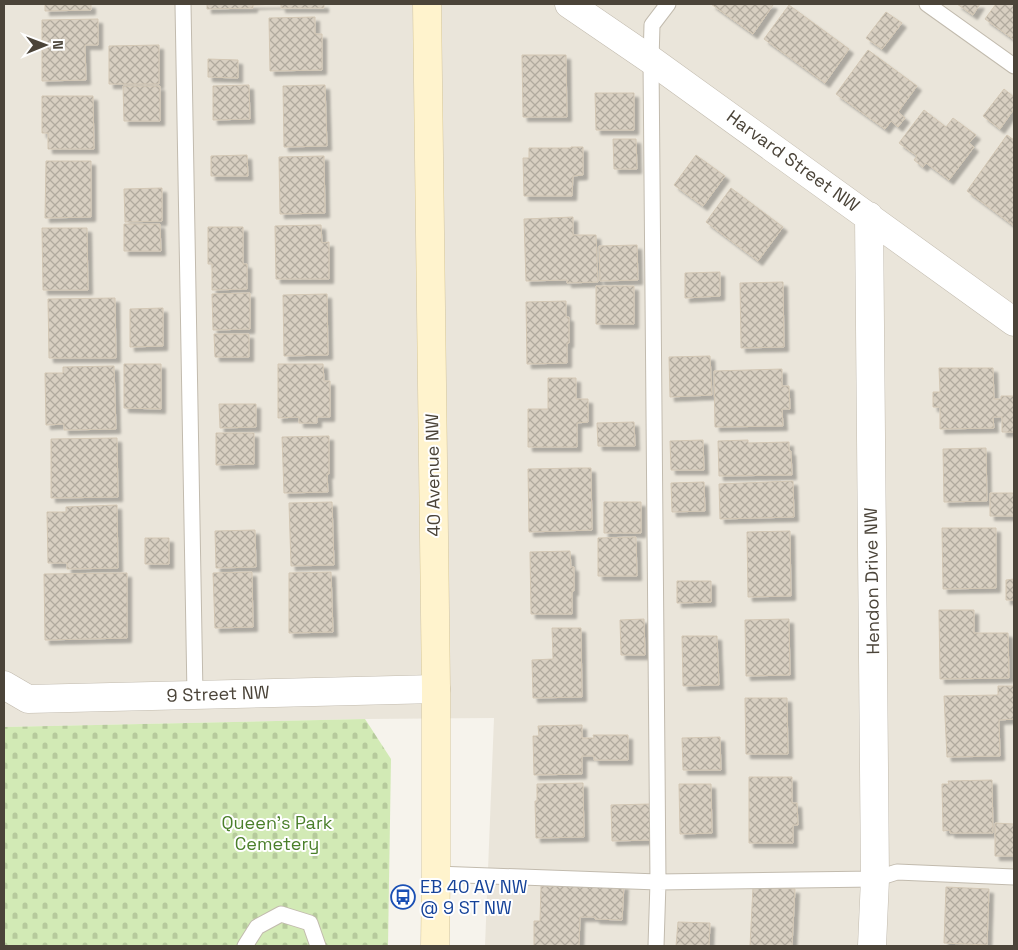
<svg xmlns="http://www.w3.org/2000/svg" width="1018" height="950" font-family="'Space Grotesk',sans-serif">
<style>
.residential{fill:#eae5da}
.cemetery{fill:url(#cemetery-stones)}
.building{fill:url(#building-cross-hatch);stroke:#d3c7b4;filter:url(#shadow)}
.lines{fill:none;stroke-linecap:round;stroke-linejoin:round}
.lane-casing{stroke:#c2bbae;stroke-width:17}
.street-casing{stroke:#c2bbae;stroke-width:29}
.secondary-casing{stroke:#d6c79b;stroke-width:29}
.lane{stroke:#fff;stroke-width:15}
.street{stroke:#fff;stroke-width:28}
.secondary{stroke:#fff3cd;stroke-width:28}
.labels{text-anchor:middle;stroke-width:4;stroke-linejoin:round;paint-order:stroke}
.street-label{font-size:18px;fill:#4b4439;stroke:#fff}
.park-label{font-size:18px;fill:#4a7f2a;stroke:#fff}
.transit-label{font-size:18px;fill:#164399;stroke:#fff;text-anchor:start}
</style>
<defs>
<pattern id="cemetery-stones" width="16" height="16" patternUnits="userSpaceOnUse" patternTransform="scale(1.25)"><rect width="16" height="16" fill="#d2eab5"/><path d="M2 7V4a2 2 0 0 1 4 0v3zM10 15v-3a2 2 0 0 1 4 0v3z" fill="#b6ca9c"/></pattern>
<pattern id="building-cross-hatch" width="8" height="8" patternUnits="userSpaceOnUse" patternTransform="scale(1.25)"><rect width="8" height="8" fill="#d8cfc1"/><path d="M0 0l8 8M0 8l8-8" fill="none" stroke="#b1aa9e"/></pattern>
<filter id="shadow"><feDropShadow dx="4.5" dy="4.5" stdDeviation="1" flood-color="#0004"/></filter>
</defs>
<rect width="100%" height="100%" fill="#f6f3ec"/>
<path class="residential" d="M4 4H1014V946H485L494 718 365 719 4 727Z"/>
<path class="cemetery" d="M365 719 391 759 388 946H4V727Z"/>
<path class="building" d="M45 4H91V10L45 11Z
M207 4H324V8H281V4L253 5V8L207 9Z
M711 4H771L773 5 753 34Z
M957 4H980L973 15Z
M996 4H1014V37L1013 39 985 19Z
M789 5 849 49 825 83 764 39Z
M886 12 902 23 882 49 866 38Z
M315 17V34H322V70L270 71 269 18Z
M98 19V45H85L86 80 42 81V20Z
M159 45V84H109V46Z
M868 50 917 86 898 112 905 118 898 127 891 121 885 129 836 94Z
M522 55H566L567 117H523Z
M208 59 238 60V78L208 77Z
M249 85 250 119 213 120V86Z
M325 85 327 146 284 147 283 86Z
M123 86H160V121H124Z
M1004 89 1014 97V109L1000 129 983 116Z
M595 93H634V130H596Z
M42 96H93L94 149H48V133H42Z
M924 110 946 127 953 118 976 135 969 143 974 147 949 180 926 163 923 167 914 160 917 156 899 143Z
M1007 135 1014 140V226L967 191Z
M613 139H636L637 169H614Z
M571 147H583V175L573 176 572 196H524L523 158H529V148H571Z
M247 155 248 176H211V156Z
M696 155 725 176 703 206 674 185Z
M324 156 325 213 280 214 279 157Z
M46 161H91V217L45 218Z
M162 188V221L125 222 124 189Z
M731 188 783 227 758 261 706 222Z
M573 217V235H596L598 282 567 283V280L526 281 524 219Z
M124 224H160L161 251H124Z
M321 225 322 243 329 242V279H276L275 226Z
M208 227H243V264H247V289L212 290V264H208Z
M42 228H87L88 290H43Z
M637 245 638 280 600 281 599 246Z
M720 272V296L685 298V273Z
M783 282 784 347 741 348 740 283Z
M596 286H634V324H596Z
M250 293V329L213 330 212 294Z
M327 294 328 355 284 356 283 295Z
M115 298 116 358H49L48 299Z
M566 301V317H569V343H567V363L527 364 526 302Z
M163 308V346L130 347V309Z
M214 334H249V357H215Z
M710 356 712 395 670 397 669 357Z
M124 364H161V409L124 408Z
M278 364H323L324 381H330V417H317V423H299V417L278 418Z
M114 366 116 429 64 430V424L46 425 45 373H63V367Z
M939 368H993L994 399H1001V396H1014V432H1002V417H993L994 428 940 429V407H933V392H940Z
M782 369V386H789L790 409H782L783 426 715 427 714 371Z
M548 378H576V399H588V422L577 423V447H528V409H548Z
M219 404H256V427L220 428Z
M634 422 635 446H598L597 423Z
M216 433H254V464L216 465Z
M329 436V474H327L328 492 284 493 282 437Z
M117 438 118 497 51 498V439Z
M703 440 704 470H671L670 441Z
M748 440V443L789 442V451H791L792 475 719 476 718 441Z
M986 448 987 501 944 502 943 449Z
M577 468H591L592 530 529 532 528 469Z
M793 481 794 517 720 519 719 484Z
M704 482 705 511 672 512 671 483Z
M990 493H1014V516H990Z
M332 502 334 565 291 566 289 503Z
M604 502H641V533H604Z
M117 505 118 568 67 569V563H48L47 512H66V507Z
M942 528H996V588L943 589Z
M255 530 256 567 216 568 215 531Z
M790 531 791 596 748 597 747 532Z
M636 537 637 576H598V538Z
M145 538H169V564H145Z
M570 551 571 567H574V591H572V614H531L530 552Z
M252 572 253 627 215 628 213 573Z
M331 572 333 632 289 633V573Z
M127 573V638L45 640 44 574Z
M1014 579V600H1006V580Z
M677 581H711V602L677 603Z
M939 610H974V633H1008L1009 678 940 679Z
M644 619 645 655H621L620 620Z
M789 619 790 675 746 676 745 620Z
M552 628H581L582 697 533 698 532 660 553 659Z
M682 636H717L719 685 683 686Z
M998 686H1014V719L999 720 1000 756 947 757 944 696 998 695Z
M745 698H787L788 754H746Z
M582 725V738H594L593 735H628V760H594V756H582V774L534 775 533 736H539L538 726Z
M720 737 721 770H683L682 738Z
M749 777H792V803H797L798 825H793V843H749Z
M992 780 993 833H950V830L943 831 942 784H949L948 781Z
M583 783 584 837 536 838 535 801H537V784Z
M679 784H711L712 833 680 834Z
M650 804V840L612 841 611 805Z
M995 823 1014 824V856H995Z
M624 885 622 920 595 919V917H580L579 946H534V921H540L541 886 581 887V886Z
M753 887 795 889 792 946H750Z
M946 887 989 889 987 945 944 943Z
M678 922 710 923 709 946H676Z"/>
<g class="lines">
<g class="lane-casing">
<path id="lane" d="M183 4 195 695
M927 4 1014 66
M436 874 658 882 875 879 897 872 1014 877
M245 946 257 927 281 914 310 923 318 946
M656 946 658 882 651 60 652 25 668 4"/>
</g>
<g class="street-casing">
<path id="street" d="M569 4 651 60 1014 322
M869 216 875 879 872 946
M4 685 28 699 436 689"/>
</g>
<g class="secondary-casing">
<path id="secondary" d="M427 4 436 689V874L435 946"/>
</g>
<use href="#lane" class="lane"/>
<use href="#street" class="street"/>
<use href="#secondary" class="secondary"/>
</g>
<defs>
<g id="bus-ring" transform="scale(1.25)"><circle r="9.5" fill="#fff" stroke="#1a4fb4" stroke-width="1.5"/><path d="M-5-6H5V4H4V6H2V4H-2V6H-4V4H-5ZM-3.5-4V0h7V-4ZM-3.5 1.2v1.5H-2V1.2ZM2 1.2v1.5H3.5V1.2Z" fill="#1a4fb4"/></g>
</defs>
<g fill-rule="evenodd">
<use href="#bus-ring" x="403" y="897"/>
</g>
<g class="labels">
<g class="street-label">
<text transform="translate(793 161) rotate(36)" y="6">Harvard Street NW</text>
<text transform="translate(433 475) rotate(-91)" y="6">40 Avenue NW</text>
<text transform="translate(872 581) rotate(-91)" y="6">Hendon Drive NW</text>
<text transform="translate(218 694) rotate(-2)" y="6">9 Street NW</text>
</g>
<g class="park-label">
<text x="277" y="829">Queen's Park<tspan x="277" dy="21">Cemetery</tspan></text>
</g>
<g class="transit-label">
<text x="420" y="893">EB 40 AV NW<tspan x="420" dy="21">@ 9 ST NW</tspan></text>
</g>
</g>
<rect width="1018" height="950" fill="none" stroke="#4b4439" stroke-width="10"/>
<g transform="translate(45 45) rotate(89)" stroke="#ffffff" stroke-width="4" paint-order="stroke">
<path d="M0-4L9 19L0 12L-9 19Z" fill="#4b4439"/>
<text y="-8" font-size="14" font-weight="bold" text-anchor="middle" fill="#4b4439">N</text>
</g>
</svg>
